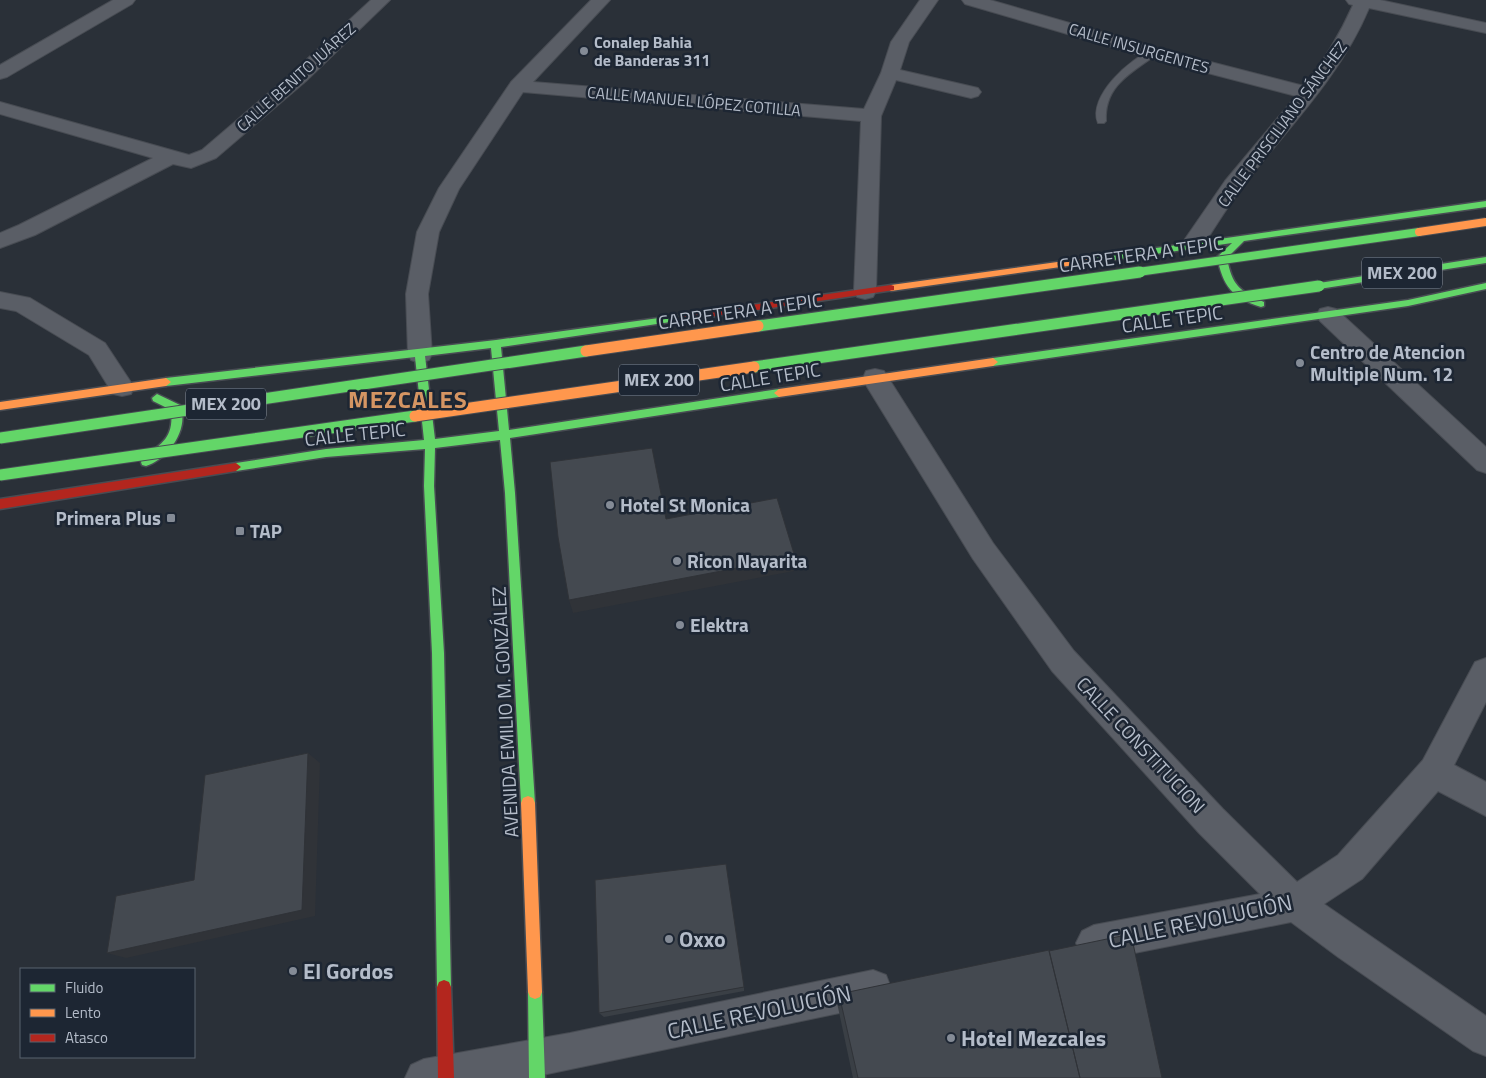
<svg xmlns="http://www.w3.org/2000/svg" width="1486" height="1078" font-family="'Titillium Web',sans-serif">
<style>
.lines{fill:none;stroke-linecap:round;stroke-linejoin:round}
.lane-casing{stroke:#484c53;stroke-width:2}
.street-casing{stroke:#484c53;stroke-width:2}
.fast-casing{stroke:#484c53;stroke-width:3}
.slow-casing{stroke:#484c53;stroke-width:3}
.jam-casing{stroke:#484c53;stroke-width:3}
.lane{fill:#5a5e66;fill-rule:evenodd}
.street{fill:#5a5e66;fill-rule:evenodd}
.fast{fill:#63d668;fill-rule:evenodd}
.slow{fill:#ff974d;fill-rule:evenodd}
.jam{fill:#b3261e;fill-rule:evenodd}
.fast-bridge-far1-casing{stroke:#474c53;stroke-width:10;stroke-linecap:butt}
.fast-bridge-casing{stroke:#474c53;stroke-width:13;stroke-linecap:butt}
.slow-bridge-far1-casing{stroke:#474c53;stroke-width:10;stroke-linecap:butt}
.slow-bridge-casing{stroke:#474c53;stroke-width:13;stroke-linecap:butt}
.fast-bridge-far1{stroke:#63d668;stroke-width:8}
.fast-bridge{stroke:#63d668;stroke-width:11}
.slow-bridge-far1{stroke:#ff974d;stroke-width:8}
.slow-bridge{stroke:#ff974d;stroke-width:11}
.wall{fill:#3a3f45}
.shaded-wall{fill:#303338}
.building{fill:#444950;stroke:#303338}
.poi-dot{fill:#848b96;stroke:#1d2633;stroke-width:2}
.labels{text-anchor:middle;stroke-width:5;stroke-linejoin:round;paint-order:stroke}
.far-poi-label{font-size:16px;font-weight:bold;fill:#b4bcc9;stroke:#1d2633;text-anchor:start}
.far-street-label{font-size:16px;fill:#b4bcc9;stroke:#1d2633}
.shield{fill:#1d2633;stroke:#878f9c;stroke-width:1}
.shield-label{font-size:18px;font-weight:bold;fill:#b4bcc9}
.street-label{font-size:19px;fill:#b4bcc9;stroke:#1d2633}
.poi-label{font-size:19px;font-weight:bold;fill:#b4bcc9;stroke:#1d2633;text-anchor:start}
.near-street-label{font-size:22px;fill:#b4bcc9;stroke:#1d2633}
.near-poi-label{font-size:22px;font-weight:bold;fill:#b4bcc9;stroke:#1d2633;text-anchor:start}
.district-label{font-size:24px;font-weight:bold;letter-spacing:1px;fill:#d59563;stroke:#1d2633}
</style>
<rect width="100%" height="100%" fill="#2a3038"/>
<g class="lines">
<g class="lane-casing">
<path id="lane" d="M1153 50 1156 51V55C1131 73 1104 86 1106 121L1104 123H1098C1087 97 1131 57 1153 50Z"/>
</g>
<g class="street-casing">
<path id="street" d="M113 0H135L132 4 7 77 0 79V65Z
M371 0H390L306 81 216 158 191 168 173 164 35 235 0 248V233L19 225 153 158 0 114V102L189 155 202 150 292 73Z
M591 0H610L533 82 864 109 881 73 891 42 920 0H938L909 42 900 70 978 88 981 92 978 96 971 98 896 80 881 116 876 291 873 297 865 299 857 297 854 291 861 121 523 92 459 189 439 232 428 294 432 354 429 360 420 363 411 360 408 354 406 294 417 232 439 188 511 82Z
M962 0H990L1160 49 1304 86C1324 61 1340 34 1353 5L1349 4 1346 0H1380L1486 23V33L1369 8C1341 75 1290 126 1246 182 1229 204 1215 227 1201 249L1193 251 1185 249 1182 244 1185 239 1225 181 1296 96 1146 57 965 4Z
M0 292 30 298 105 343 134 387 131 394 122 396 113 394 89 355 16 311 0 308Z
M1328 307 1336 309 1486 447V473L1477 470 1320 321 1316 315 1320 309Z
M875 369 884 371 993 543 1074 651 1223 809 1297 882 1338 855 1423 760 1475 662 1486 658V702L1454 765 1486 782V816L1438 791 1362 879 1324 904 1486 1016V1056L1473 1051 1338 957 1291 922 1094 961 1082 955 1076 943 1082 931 1094 925 1260 894 1199 833 1052 671 973 559 866 385 863 378 866 371Z
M873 970 886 975 891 988 886 1001 873 1006 528 1078H405L411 1065 424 1059 570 1033Z"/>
</g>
<g class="fast-casing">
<path id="fast" d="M1486 201V207L1244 241 1227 258C1232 285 1239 291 1264 302V306L1261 307C1232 298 1223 286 1217 257L1232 243 1086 264 1081 261 1086 258Z
M1486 257V263L1319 289 1314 286 1319 283Z
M1486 283V289L1408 306 993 366 988 362 993 358 1408 300Z
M681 315 686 318 684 320 501 347 509 430 779 389 784 393 779 397 510 438 515 493 535 803 533 808 528 810 523 808 521 803 505 493 500 440 435 448 434 486 444 653 451 987 449 992 444 994 439 992 437 987 432 653 424 486 425 449 326 457 236 471 231 467 236 463 326 449 424 440 415 357 166 386 161 382 166 378 496 340ZM491 348 499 431 435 439 425 356Z
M157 394 180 405C190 429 168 459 146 466L142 465 141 462 142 459C162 443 174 438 171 410L153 401 152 398Z
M535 985 540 987 542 992 545 1078H529L528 992 530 987Z"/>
</g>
<g class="slow-casing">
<path id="slow" d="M1086 258 1091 261 1089 263 891 291 886 288 891 285Z
M993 358 998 362 993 366 779 397 774 393 779 389Z
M166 378 171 382 166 386 0 410V402Z
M528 796 533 798 535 803 542 992 540 997 535 999 530 997 528 992 521 803 523 798Z"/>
</g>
<g class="jam-casing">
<path id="jam" d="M891 285 894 286V290L681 321 676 318 681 315Z
M236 463 241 467 236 471 0 509V499Z
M444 980 449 982 451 987 454 1078H438L437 987 439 982Z"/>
</g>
<use href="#lane" class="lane"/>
<use href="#street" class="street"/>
<use href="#fast" class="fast"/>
<use href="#slow" class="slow"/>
<use href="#jam" class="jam"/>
<g class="fast-bridge-far1-casing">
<path id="fast-bridge-far1" d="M1131 273 1419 232"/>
</g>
<g class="fast-bridge-casing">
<path id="fast-bridge" d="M758 326 1140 272
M754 367 1319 286
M0 438 586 351
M0 475 415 416"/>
</g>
<g class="slow-bridge-far1-casing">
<path id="slow-bridge-far1" d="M1419 232 1486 222"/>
</g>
<g class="slow-bridge-casing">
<path id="slow-bridge" d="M586 351 758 326
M415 416 754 367"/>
</g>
<use href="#fast-bridge-far1" class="fast-bridge-far1"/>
<use href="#fast-bridge" class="fast-bridge"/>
<use href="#slow-bridge-far1" class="slow-bridge-far1"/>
<use href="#slow-bridge" class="slow-bridge"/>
</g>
<path class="wall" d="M1049 951 1162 1078H853L836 998 839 994Z
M744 987V991L604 1017 599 1013Z"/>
<path class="shaded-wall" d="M795 557 794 571 573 613 569 600Z
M308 753 320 763 315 916 126 958 107 953 302 910Z"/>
<path class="building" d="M652 448 666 519 777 498 795 557 569 600 558 537 550 462Z
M308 753 302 910 107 953 116 896 194 880 205 775Z
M726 864 744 987 599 1013 595 880Z
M1131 934 1162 1078H1080L1049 951Z
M1049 950 1080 1078H858L839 994Z"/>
<g class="poi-dot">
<circle cx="584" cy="51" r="5"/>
<circle cx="1300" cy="363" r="5"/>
<circle cx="610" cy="505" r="5"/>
<rect x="166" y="513" width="10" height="10" rx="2.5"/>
<rect x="235" y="526" width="10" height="10" rx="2.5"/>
<circle cx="677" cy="561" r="5"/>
<circle cx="680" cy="625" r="5"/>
<circle cx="669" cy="939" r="5"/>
<circle cx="293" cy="971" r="5"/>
<circle cx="951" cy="1038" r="5"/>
</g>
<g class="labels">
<g class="far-poi-label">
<text x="594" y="48">Conalep Bahia<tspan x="594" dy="18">de Banderas 311</tspan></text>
</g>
<g class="far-street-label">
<text transform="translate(1139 48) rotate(16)" y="6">CALLE INSURGENTES</text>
<text transform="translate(296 77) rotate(-42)" y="6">CALLE BENITO JUÁREZ</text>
<text transform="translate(694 101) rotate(5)" y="6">CALLE MANUEL LÓPEZ COTILLA</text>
<text transform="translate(1282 124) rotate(-53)" y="6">CALLE PRISCILIANO SÁNCHEZ</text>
</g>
<g class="shield">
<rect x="1362" y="257.5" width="80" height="31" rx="4"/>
<rect x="619" y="364.5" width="80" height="31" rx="4"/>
<rect x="186" y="388.5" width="80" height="31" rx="4"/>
</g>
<g class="shield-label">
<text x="1402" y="279">MEX 200</text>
<text x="659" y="386">MEX 200</text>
<text x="226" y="410">MEX 200</text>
</g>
<g class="street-label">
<text transform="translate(1141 254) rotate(-8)" y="7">CARRETERA A TEPIC</text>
<text transform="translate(740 311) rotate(-8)" y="7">CARRETERA A TEPIC</text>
<text transform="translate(1172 319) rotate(-8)" y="7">CALLE TEPIC</text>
<text transform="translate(770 377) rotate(-9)" y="7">CALLE TEPIC</text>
<text transform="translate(355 434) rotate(-6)" y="7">CALLE TEPIC</text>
<text transform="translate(505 712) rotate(-93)" y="7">AVENIDA EMILIO M. GONZÁLEZ</text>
<text transform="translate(1141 745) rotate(47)" y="7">CALLE CONSTITUCION</text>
</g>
<g class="poi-label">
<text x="1310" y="359">Centro de Atencion<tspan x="1310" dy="22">Multiple Num. 12</tspan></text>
<text x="620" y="512">Hotel St Monica</text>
<text x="161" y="525" text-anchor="end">Primera Plus</text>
<text x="250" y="538">TAP</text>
<text x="687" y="568">Ricon Nayarita</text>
<text x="690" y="632">Elektra</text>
</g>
<g class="near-street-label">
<text transform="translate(1200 921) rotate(-12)" y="8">CALLE REVOLUCIÓN</text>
<text transform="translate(759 1012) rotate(-12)" y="8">CALLE REVOLUCIÓN</text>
</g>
<g class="near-poi-label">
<text x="679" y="947">Oxxo</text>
<text x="303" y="979">El Gordos</text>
<text x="961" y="1046">Hotel Mezcales</text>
</g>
<g class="district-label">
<text x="408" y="408">MEZCALES</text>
</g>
</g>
<rect x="20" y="968" width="175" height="90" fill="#1d2633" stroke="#59626f"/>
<rect x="30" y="984" width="25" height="8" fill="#63d668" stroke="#59626f"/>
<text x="65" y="993" font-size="15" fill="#b4bcc9">Fluido</text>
<rect x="30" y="1009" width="25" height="8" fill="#ff974d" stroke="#59626f"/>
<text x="65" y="1018" font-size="15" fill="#b4bcc9">Lento</text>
<rect x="30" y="1034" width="25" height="8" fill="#b3261e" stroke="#59626f"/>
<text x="65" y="1043" font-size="15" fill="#b4bcc9">Atasco</text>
</svg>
